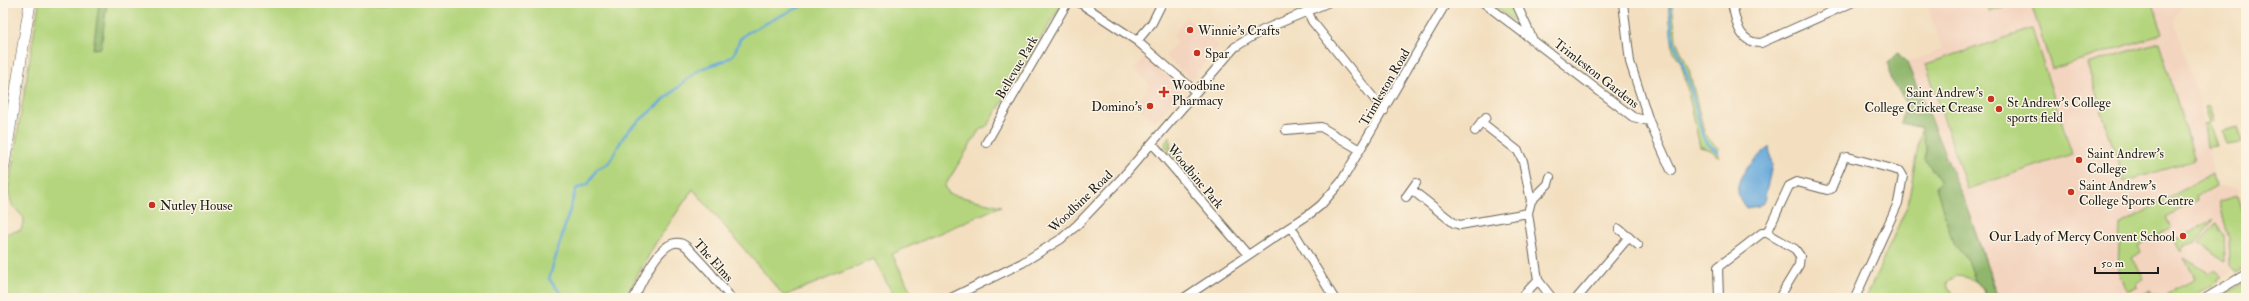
<svg xmlns="http://www.w3.org/2000/svg" width="2249" height="301" font-family="'IM FELL Double Pica',serif">
<style>
.built{fill:#f3d4bf}
.green{fill:#b4d57d;stroke:#68784c}
.forest{fill:#8fb66c;stroke:#566944}
.water{fill:#66a9db;stroke:#41627c}
.lines{fill:none;stroke-linecap:round;stroke-linejoin:round}
.stream{stroke:#66a9db;stroke-width:2.5}
.street-casing{stroke:#676055;stroke-width:10}
.secondary-casing{stroke:#676055;stroke-width:12}
.street{stroke:#fff;stroke-width:8}
.secondary{stroke:#fff;stroke-width:11}
.poi-dot{fill:#c8321e;stroke:#fcf5e5;stroke-width:1.5}
.labels{text-anchor:middle;stroke-width:3;stroke-linejoin:round;paint-order:stroke}
.poi-label{font-size:13px;fill:#1c1c1c;stroke:#fcf5e5;text-anchor:start}
.street-label{font-size:13px;fill:#1c1c1c;stroke:#fcf5e5}
</style>
<rect width="100%" height="100%" fill="#fcf5e5"/>
<filter id="ink" filterUnits="userSpaceOnUse"><feTurbulence type="fractalNoise" baseFrequency=".025" numOctaves="2"/><feDisplacementMap in="SourceGraphic" scale="8" xChannelSelector="R" yChannelSelector="G"/><feConvolveMatrix kernelMatrix="1 2 1 2 8 2 1 2 1" color-interpolation-filters="sRGB"/></filter>
<filter id="wash" filterUnits="userSpaceOnUse"><feTurbulence type="fractalNoise" baseFrequency=".012" numOctaves="4" result="noise"/><feDisplacementMap in="SourceGraphic" scale="16" xChannelSelector="R" yChannelSelector="G"/><feGaussianBlur stdDeviation="0.9" result="paint"/><feColorMatrix in="noise" values="0 0 0 0 0 0 0 0 0 0 0 0 0 0 0 0 0 1.4 0 .05"/><feComposite in="paint" operator="in"/></filter>
<g filter="url(#wash)">
<rect width="100%" height="100%" fill="#f3dfc0"/>
<path class="built" d="M1927 3H2195L2181 7 2174 21 2200 105 2216 186 2239 188 2238 194 2244 215H2246V266L2236 273 2233 270 2218 279V282L2190 298H1999L1965 203 1932 124 1902 65 1942 49Z
M2230 3H2246V7L2232 11Z
M1187 18 1219 46 1191 79 1165 56 1178 41 1172 36Z
M1143 59 1148 60 1182 89 1155 121 1134 104 1148 90 1147 88 1150 85 1134 69Z"/>
<path class="green" d="M39 3H1060L1061 5 989 124 978 132 945 186 949 194 1001 206 892 254 914 298H895L874 259 784 296 693 189 655 244 625 298H13L3 294V238L8 233 21 230 24 218 12 205 8 191Z
M1490 3H1513L1526 30Z
M1668 3H1672L1676 40 1689 70 1705 135 1718 148 1719 157 1711 150 1700 147 1685 78 1681 63 1673 50Z
M1987 3H2002L2003 7 1989 11Z
M2031 3H2153L2163 34 2052 69Z
M2032 29 2072 154 1967 189 1926 64Z
M2159 42 2195 160 2124 182 2087 64Z
M2209 106 2214 121 2210 122 2205 107Z
M2209 123 2217 146 2207 147 2204 124Z
M2238 127 2243 142 2226 144 2222 131Z
M1921 128 1965 203 1999 298H1985C1983 282 1971 277 1956 276L1947 282 1948 288 1952 291 1950 298H1866L1908 204Z
M1170 136V147L1189 169 1186 171 1166 147 1165 143Z
M2213 173 2216 186 2196 197 2197 200 2166 217 2171 228 2138 246 2141 252 2132 258 2144 279 2137 283 2138 286 2127 291 2118 268 2120 225Z
M2237 196 2246 225V266L2236 273 2230 266 2229 239 2219 201Z
M2214 219 2196 242 2184 246 2181 252 2175 240Z
M2216 223 2224 236 2225 261 2200 242Z
M2184 258 2209 273 2217 270 2222 277 2218 279V282L2190 298H2162L2195 278Z
M2246 281V298H2219Z
M2150 291 2152 295 2156 293 2159 298H2145L2143 294Z"/>
<path class="forest" d="M99 3H107L101 48 93 49Z
M1898 53 1907 63 1965 203 1998 298H1985L1984 290 1975 280 1968 260 1953 243 1936 187 1940 181 1925 159 1926 148 1921 128 1901 123 1906 102 1890 78 1888 63Z"/>
<path class="water" d="M1769 146 1772 166 1764 201 1759 206 1746 208C1724 182 1751 165 1769 146Z"/>
<g class="lines">
<path class="stream" d="M1670 3 1672 37 1688 78 1703 137 1706 142 1718 152
M563 296 549 279 576 189 588 184 597 169 608 164 624 136 630 129 698 70 726 60 734 54 740 39 747 33 792 10 812 3"/>
</g>
</g>
<g filter="url(#ink)">
<g class="lines">
<g class="street-casing">
<path id="street" d="M1080 3 1137 41 1196 92
M1484 3 1633 117 1649 121
M1516 3 1532 38
M1623 3 1630 62 1649 121 1671 170
M1732 3C1736 21 1738 43 1761 43L1851 3
M1308 12 1312 21 1384 111
M1137 41 1152 23 1162 3
M1481 122 1518 151 1523 161 1531 201 1528 213 1538 280 1552 298
M1286 130 1321 127 1360 150
M1475 131 1486 117
M986 143 1067 3
M1152 143 1248 255
M1412 190 1454 223 1460 225 1528 213
M1406 197 1416 183
M1531 201 1548 184 1550 177
M1291 227 1334 298
M1619 229 1638 245
M1767 233 1789 186 1797 182 1827 190 1831 189 1844 158 1848 157 1900 171 1903 176 1898 203 1855 298
M634 298C641 283 665 227 687 247L710 272 731 298
M951 298 1022 263 1061 239 1077 225 1120 180 1235 47 1263 30 1327 3
M1184 298 1311 213 1321 205 1341 182 1446 3
M1521 298 1538 280
M1577 298 1629 237
M1719 298 1718 267 1762 233H1767L1795 249 1800 256 1799 265 1779 298
M2206 298 2246 274"/>
</g>
<g class="secondary-casing">
<path id="secondary" d="M3 171 30 3"/>
</g>
<use href="#street" class="street"/>
<use href="#secondary" class="secondary"/>
</g>
</g>
<g class="poi-dot">
<circle cx="1190" cy="30" r="4"/>
<circle cx="1197" cy="53" r="4"/>
<path d="M1162 86h4v4h4v4h-4v4h-4v-4h-4v-4h4z"/>
<circle cx="1991" cy="99" r="4"/>
<circle cx="1150" cy="106" r="4"/>
<circle cx="1999" cy="109" r="4"/>
<circle cx="2079" cy="160" r="4"/>
<circle cx="2071" cy="192" r="4"/>
<circle cx="152" cy="205" r="4"/>
<circle cx="2183" cy="236" r="4"/>
</g>
<g class="labels">
<g class="poi-label">
<text x="1198" y="35">Winnie's Crafts</text>
<text x="1205" y="58">Spar</text>
<text x="1172" y="90">Woodbine<tspan x="1172" dy="15">Pharmacy</tspan></text>
<text x="1983" y="97" text-anchor="end">Saint Andrew's<tspan x="1983" dy="15">College Cricket Crease</tspan></text>
<text x="2007" y="107">St Andrew's College<tspan x="2007" dy="15">sports field</tspan></text>
<text x="1142" y="111" text-anchor="end">Domino's</text>
<text x="2087" y="158">Saint Andrew's<tspan x="2087" dy="15">College</tspan></text>
<text x="2079" y="190">Saint Andrew's<tspan x="2079" dy="15">College Sports Centre</tspan></text>
<text x="160" y="210">Nutley House</text>
<text x="2175" y="241" text-anchor="end">Our Lady of Mercy Convent School</text>
</g>
<g class="street-label">
<text transform="translate(1016 67) rotate(-60)" y="5">Bellevue Park</text>
<text transform="translate(1597 73) rotate(38)" y="5">Trimleston Gardens</text>
<text transform="translate(1384 87) rotate(-60)" y="5">Trimleston Road</text>
<text transform="translate(1196 176) rotate(50)" y="5">Woodbine Park</text>
<text transform="translate(1080 201) rotate(-44)" y="5">Woodbine Road</text>
<text transform="translate(714 260) rotate(48)" y="5">The Elms</text>
</g>
</g>
<rect width="2249" height="301" fill="none" stroke="#fcf5e5" stroke-width="16"/>
<path d="M2095 267v6h63v-6" fill="none" stroke="#1c1c1c" stroke-width="2"/>
<text x="2101" y="267" font-size="12" fill="#1c1c1c" stroke="#fcf5e5" stroke-width="3" paint-order="stroke">50 m</text>
</svg>
